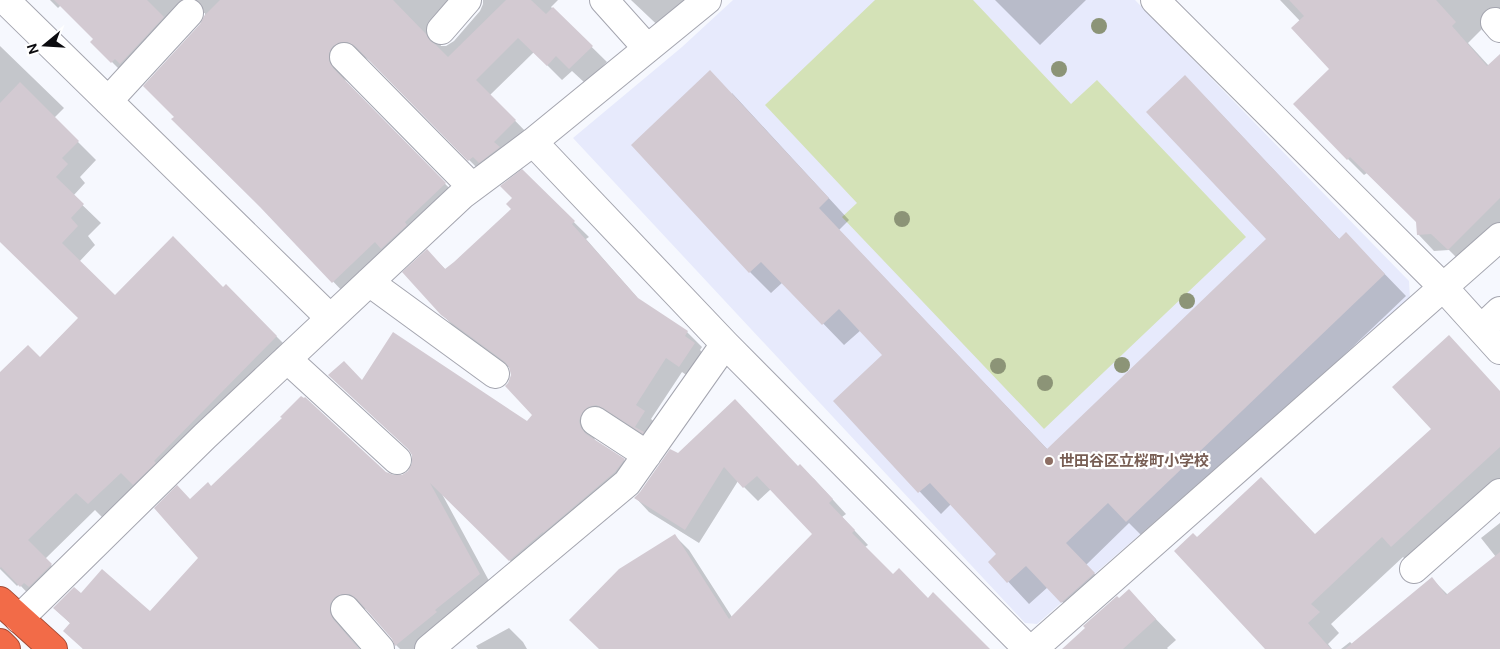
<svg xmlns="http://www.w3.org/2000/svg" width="1500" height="649" font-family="'DM Sans','Noto Sans JP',sans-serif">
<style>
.built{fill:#e7eafc}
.green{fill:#d4e2b7}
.shadow{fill:#0003}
.building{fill:#d3cad2}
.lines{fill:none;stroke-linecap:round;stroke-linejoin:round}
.minor-casing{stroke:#a4a5af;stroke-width:30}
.highway-casing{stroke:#a14934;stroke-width:30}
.minor{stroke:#fff;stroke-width:28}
.highway{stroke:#f26b48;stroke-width:28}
.tree{fill:#8c9477}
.education-dot{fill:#8d6e63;stroke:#fff;stroke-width:2}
.labels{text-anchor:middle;stroke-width:4.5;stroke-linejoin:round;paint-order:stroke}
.education-label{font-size:15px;font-weight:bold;fill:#785e54;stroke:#fff;text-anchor:start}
</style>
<rect width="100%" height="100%" fill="#f6f8fe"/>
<path class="built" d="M733 0H1135L1409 281 1410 299 1037 624 1025 623 573 138 682 47Z"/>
<path class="green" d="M875 0H973L1071 104 1097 80 1246 237 1044 429 842 217 857 203 765 105Z"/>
<path class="shadow" d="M50 0H478L440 42 441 46H446L454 41 480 11 483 4V0H558L551 7 607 62 585 83 572 71 562 80 534 52 490 95 530 136 484 175 371 61 364 57 356 56 344 69V78L348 85 460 199 348 297 175 117 202 24 205 17V13H199L127 77 92 42 95 39 61 5 58 8Z
M631 0H701L668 35Z
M995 0H1086L1040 45Z
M1280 0H1500V11L1468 43 1489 66 1500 56V230L1465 266 1449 250 1434 251 1418 234 1417 222 1367 173 1364 175 1348 159 1331 69 1300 21Z
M0 46 64 108 54 118 96 160 80 177 85 183 73 196 101 223 88 236 95 245 79 262 115 296 224 289 226 286 294 354 106 521 95 510 45 559 69 583 38 604 19 584 17 586 0 569V374L41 359 80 319 0 240Z
M732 93 849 220 839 230 1048 450 1268 239 1206 98 1340 240 1346 234 1406 296 1148 542 1129 523 1086 565 1115 595 1083 624 1048 587 1029 604 990 562 998 554 951 504 941 514 834 401 884 355 861 330 844 345 783 282 771 293 750 272Z
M522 171 589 237 586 239 641 302 687 332 702 347 700 350 709 359 695 381 682 372 651 419 660 427 650 441 594 436 595 441 624 460 639 475 525 575 442 494 494 590 425 649H400L396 645 393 638 366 609 358 608 344 628 348 635 360 649H83L71 624 54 608 81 595 150 613 200 558 190 500 211 487 386 473 394 477 403 476 409 472 414 463 413 454 362 381 527 423 533 415 509 384 512 375 511 369 457 330 442 314 427 251 446 270 513 209 514 198Z
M1500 391V485L1412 566 1403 557 1331 624 1339 633 1328 644 1332 649H1266L1198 539 1315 535Z
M678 455 798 467 814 479 846 514 842 517 868 545 865 547 893 575 928 600 988 649H600L675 536 689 550 732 617 814 534 771 489 758 501 738 481 699 543 649 512 636 498Z
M1500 523V649H1341L1350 642 1352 644 1432 579 1448 595 1496 557 1481 538Z
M1129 591 1176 640 1167 648 1168 649H1070L1087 628Z
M509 628 523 642 527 649H478L476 646Z"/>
<path class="building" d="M54 0H147L164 17 120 64 115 59 111 63 90 42 93 39Z
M220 0H393L426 34 430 41 436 45 448 57 506 0H531L546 14 553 7 593 46 569 69 556 56 547 66 518 38 476 80 516 120 494 142 500 147 479 163 473 157 468 161 355 46 348 42H341L333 46 329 53V61L333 68 446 183 405 222 407 225 381 249 375 242 332 283 260 207 171 119 174 117 143 86 200 24 204 16Z
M1289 0H1436L1456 22 1452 26 1487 66 1500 54V198L1448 250 1431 234 1417 235 1416 222 1350 157 1347 160 1293 104 1329 69 1291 28 1304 16Z
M710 70 829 198 819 208 1047 449 1266 239 1146 112 1185 75 1339 239 1346 232 1385 274 1126 522 1108 503 1066 543 1095 573 1061 603 1026 566 1007 583 988 562 996 554 930 483 918 493 833 401 882 355 839 309 822 325 761 262 749 273 631 145Z
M20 82 79 141 62 158 68 164 56 177 84 204 71 218 78 226 62 243 115 295 173 236 223 287 226 284 277 336 154 461 156 463 133 485 121 473 88 504 76 493 28 540 52 564 29 587 24 583 20 587 1 567 0 568V372L28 345 40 357 78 318 0 242V103Z
M522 169 575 221 572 224 638 298 688 331 685 336 695 343 679 367 666 358 636 405 645 411 635 427 644 432 643 434 603 408 596 405 588 407 582 413 579 421 581 428 586 434 625 459 615 472 543 533V532L509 561 430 483 480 574 435 610 437 612 395 646 392 639 357 599 350 594H342L335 597 330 604V612L333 619 359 649H83L63 631 70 623 53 608 74 587 81 593 102 569 150 611 198 558 154 508 177 485 190 499 208 482 211 486 282 418 280 417 301 396 304 398 305 397 386 472 394 475H402L408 471 412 463V455L408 449 328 375 344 361 362 380 393 332 527 421 532 415 505 386 508 383 511 375 509 367 505 362 441 315 402 272 427 249 445 269 454 262 511 209 506 204 512 198 500 186Z
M1449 335 1500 391V447L1391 547 1382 537 1311 604 1320 612 1308 623 1331 649H1265L1174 551 1193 533 1197 537 1261 477 1315 534 1431 429 1392 387Z
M735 399 798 466 800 464 833 499 829 503 855 530 852 533 893 574 899 568 928 598 933 592 990 649H599L569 620 619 569 675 534 729 619 812 534 757 476 743 488 724 467 685 530 634 498 640 492 670 449 678 453Z
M1500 552V649H1345L1432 577 1446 595Z
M1129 589 1156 619 1123 649H1062L1085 628 1083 626 1117 596 1119 598Z"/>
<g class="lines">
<g class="minor-casing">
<path id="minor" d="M5 0 330 318
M604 0 647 48
M1155 0 1443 287 1500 350
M1495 22 1500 28
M441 30 467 0
M344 57 472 187
M108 101 189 13
M533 142 725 344 1028 649
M369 282 495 374
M1481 329 1500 311
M287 359 397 460
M595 421 647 455
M1414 569 1500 493
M345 609 380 649
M19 619 205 436 462 195 533 142 707 0
M429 649 627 483 725 344
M1033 649 1500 237"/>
</g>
<g class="highway-casing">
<path id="highway" d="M0 601 53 649
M0 643 6 649"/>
</g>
<use href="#minor" class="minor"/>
<use href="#highway" class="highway"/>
</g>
<g class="tree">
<circle cx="1099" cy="26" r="8"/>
<circle cx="1059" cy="69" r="8"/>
<circle cx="902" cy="219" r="8"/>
<circle cx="1187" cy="301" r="8"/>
<circle cx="1122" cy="365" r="8"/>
<circle cx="998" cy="366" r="8"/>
<circle cx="1045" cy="383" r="8"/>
</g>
<circle class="education-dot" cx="1049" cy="461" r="5"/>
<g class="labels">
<g class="education-label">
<text x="1059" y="466">世田谷区立桜町小学校</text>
</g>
</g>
<g transform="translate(45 45) rotate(252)" stroke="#ffffff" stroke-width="4" paint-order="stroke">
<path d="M0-4L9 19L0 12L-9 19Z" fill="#0b0b0f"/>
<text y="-8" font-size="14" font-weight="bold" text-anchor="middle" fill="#0b0b0f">N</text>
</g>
</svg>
